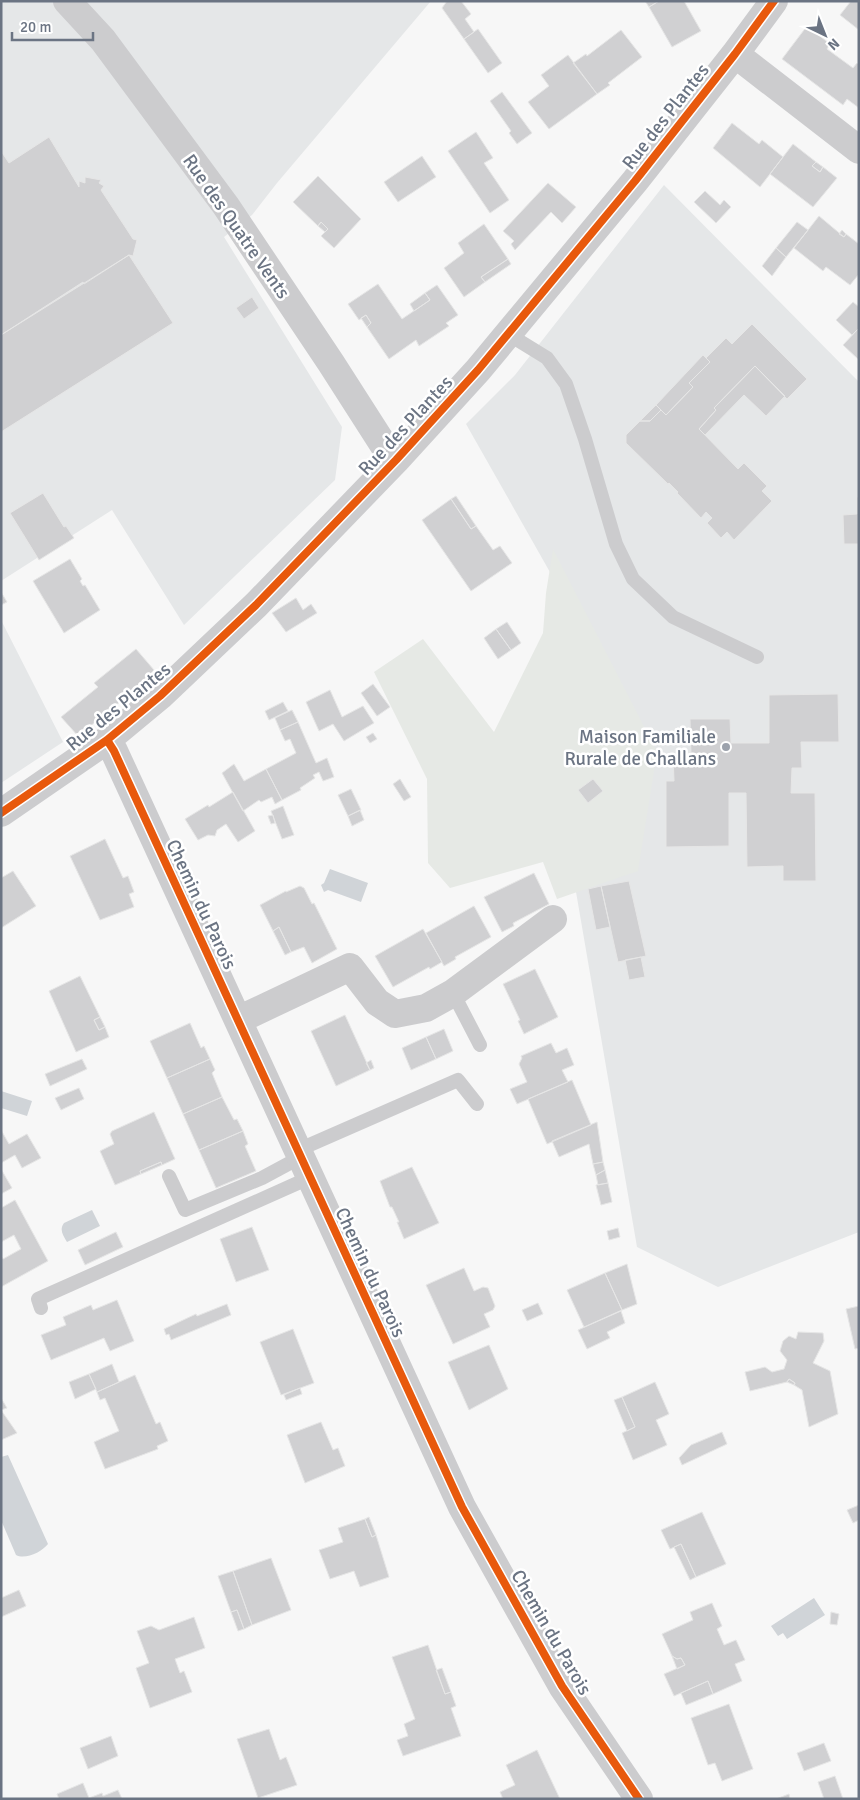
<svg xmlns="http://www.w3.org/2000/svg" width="860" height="1800" font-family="Signika,sans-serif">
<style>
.built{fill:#e5e7e8}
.green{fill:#e6e9e5}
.water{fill:#d0d4d8}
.building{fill:#d0d0d2;stroke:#e6e6e6}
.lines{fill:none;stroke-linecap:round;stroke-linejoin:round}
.service{stroke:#ccccce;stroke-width:14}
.minor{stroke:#ccccce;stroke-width:28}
.cycleway-casing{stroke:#fff;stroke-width:11}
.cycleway{stroke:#e8590c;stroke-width:8}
.poi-dot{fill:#9ca2ac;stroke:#fff;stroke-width:2}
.labels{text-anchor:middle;stroke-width:5;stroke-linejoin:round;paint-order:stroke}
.street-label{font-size:19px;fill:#6b7483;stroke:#fff}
.poi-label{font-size:19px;fill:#6b7483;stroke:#fff;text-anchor:end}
</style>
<rect width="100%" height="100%" fill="#f7f7f7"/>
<path class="built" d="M1 1H431L277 183 252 215 224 237 342 427 335 480 184 625 112 510 1 581Z
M664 185 859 382V1232L718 1287 637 1247 558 787 627 708 466 424 515 375Z
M1 620 63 742 1 783Z"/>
<path class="green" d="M553 549 657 752 638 871 557 899 543 862 450 888 428 863 427 779 374 672 423 639 494 732 543 633 546 593Z"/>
<path class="water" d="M330 869 368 883 361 902 328 890 324 892 321 885 324 883Z
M1 1091 32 1101 27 1116 1 1108Z
M92 1210 100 1226 67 1242C63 1235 59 1230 64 1223Z
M8 1455 48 1544C42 1552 25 1560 16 1555L1 1520V1457Z
M814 1598 825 1615 787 1639 783 1633 778 1636 771 1626Z"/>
<path class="building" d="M447 1H461L471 14 465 19 474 32 464 39 442 8Z
M645 1H659L649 7Z
M659 1H684L701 31 672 47 649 7Z
M851 1H859V30L840 15Z
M807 26 830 44 827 49 853 68 857 63 859 65V108L847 99 843 105 782 59Z
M478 29 502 63 488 73 464 39Z
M621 30 642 57 608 83 610 85 597 94 573 63 586 54 587 56Z
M568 55 597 94 549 129 528 102 549 86 541 75Z
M502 92 532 133 517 144 509 133 511 131 490 101Z
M732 123 759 144 762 140 783 157 760 187 713 148Z
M476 132 493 158 484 163 509 200 490 213 448 151Z
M49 137 79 187V181L85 183V177L101 180 99 183 104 186 101 190 133 239 137 240 133 256 129 255 84 284 83 282 1 335V151L9 163Z
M793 144 816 162 812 166 820 172 823 167 837 178 813 207 770 174Z
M422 156 436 177 398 202 384 182Z
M816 162 823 167 820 172 812 166Z
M318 176 361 219 334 248 321 236 328 229 321 222 318 226 293 202Z
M548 183 576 207 562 223 551 212 515 250 511 244 514 241 503 231Z
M705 191 720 205 724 200 731 207 716 223 694 202Z
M819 216 844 237 846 234 859 244V274L850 285 826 267 823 271 794 248Z
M321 222 328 229 325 232 318 226Z
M797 222 808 230 786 257 776 248Z
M484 224 508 259 481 277 485 282 464 297 444 268 464 253 458 243Z
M842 230 846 234 844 237 839 234Z
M776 248 786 257 772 276 762 266Z
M129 255 173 323 1 432V335Z
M508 259 511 264 485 282 481 277Z
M378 284 402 319 430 300 425 293 437 285 458 315 446 323 449 326 419 346 416 340 389 359 367 327 371 323 366 315 359 320 348 304Z
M425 293 430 300 414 311 410 304Z
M252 297 259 308 244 319 236 308Z
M853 302 859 307V328L852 335 836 320Z
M366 315 371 323 367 327 361 318Z
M752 324 807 379 787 399 755 366 714 408 716 410 699 429 738 469 744 463 767 486 762 491 772 501 734 540 727 532 721 538 707 523 712 518 706 512 701 518 677 493 678 492 669 483 668 484 626 443V435L640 421H650L661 410 666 415 693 387 689 383 710 362 706 358 726 338 732 344Z
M859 328V360L843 345Z
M703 355 710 362 689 383 693 387 666 415 656 405Z
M755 366 785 396 766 416 744 395 705 435 699 429 716 410 714 408Z
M656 405 661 410 650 421H640Z
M43 493 64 527 66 526 74 538 39 560 10 513Z
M456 496 476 526 471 529 451 499Z
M857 497H859V544H844L843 515 857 514Z
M451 499 471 529 476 526 493 550 500 546 512 563 471 591 422 520Z
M70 559 82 579 80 581 83 586 85 585 100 610 64 633 33 581Z
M1 592 7 602 1 605Z
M296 598 303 610 311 604 317 613 286 632 272 613Z
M507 622 521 643 511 650 496 629Z
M496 629 511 650 498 659 484 638Z
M136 649 154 670 137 688 78 736 61 717 98 687 94 683Z
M373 684 390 707 377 716 361 693Z
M330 690 342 717 363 706 374 723 344 741 333 724 319 731 306 702Z
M838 694 839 742H801L802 768H792L791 793H815L816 881H783V866L747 867 746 793H729V846L666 847V781H674L673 755 691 754 690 719H730L731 743H769V695Z
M283 702 288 711 269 720 265 711Z
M292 710 298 722 280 730 275 718Z
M298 722 316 763 327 758 334 777 323 781 319 772 313 775 315 778 300 788 301 790 282 800 266 769 296 753 290 739 285 741 280 730Z
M373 733 377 739 370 743 366 737Z
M234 764 244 781 266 769 282 800 275 804 272 797 261 802 259 800 243 811 222 773Z
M400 779 411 797 404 801 393 784Z
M593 779 603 791 588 803 578 790Z
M351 789 361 810 348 816 338 795Z
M233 792 255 831 238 842 226 824 217 830 215 836 208 835 198 840 185 819 208 805 209 807Z
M283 806 294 835 282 839 271 811Z
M360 810 364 820 352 826 348 816Z
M273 815 275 823 271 824 268 816Z
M105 839 123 878 128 876 134 892 129 894 134 907 100 920 70 856Z
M13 871 36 906 1 928V878Z
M534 873 549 904 513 923 514 926 502 932 484 897Z
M629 881 646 956 618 962 601 886Z
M300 886 304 888 312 904 314 903 337 949 312 963 304 947 291 952 279 927 273 931 260 905 286 891V892Z
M601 886 610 927 596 930 588 889Z
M474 906 491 937 455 957 456 959 444 966 426 933Z
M279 927 291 952 285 955 273 931Z
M423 929 442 962 430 969 429 967 393 987 375 956Z
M641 957 645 977 629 980 625 960Z
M535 969 558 1017 524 1034 518 1021 520 1020 503 984Z
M80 976 100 1017 94 1020 99 1030 105 1027 109 1037 76 1052 49 991Z
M345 1015 370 1070 336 1086 311 1031Z
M100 1017 105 1027 99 1030 94 1020Z
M190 1023 201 1048 204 1046 210 1059 167 1078 150 1041Z
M444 1029 453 1051 436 1059 426 1037Z
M426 1037 436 1059 411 1070 402 1048Z
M551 1043 556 1053 567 1048 574 1065 562 1070 568 1082 517 1104 510 1089 527 1082 519 1064 522 1058 521 1056Z
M82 1059 87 1069 50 1086 45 1074Z
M210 1059 215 1070 212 1073 222 1097 183 1114 167 1078Z
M371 1060 374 1068 370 1070 366 1063Z
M572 1080 591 1125 547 1144 528 1099Z
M79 1088 84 1099 61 1110 55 1098Z
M222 1097 234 1120 237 1119 243 1131 199 1150 183 1114Z
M154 1112 175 1159 162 1165 161 1162 140 1171 141 1174 115 1185 100 1151 114 1144 110 1134 112 1131Z
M597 1122 603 1162 593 1164 589 1144 559 1157 552 1141Z
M1 1130 9 1144 27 1134 41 1158 22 1168 15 1155 1 1163Z
M243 1131 248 1144 245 1146 256 1171 216 1188 199 1150Z
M161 1162 162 1165 141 1174 140 1171Z
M603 1162 605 1170 596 1175 593 1164Z
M412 1167 439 1223 404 1239 397 1222H399L392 1207H390L380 1181Z
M1 1169 12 1188 1 1194Z
M605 1170 608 1183 598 1185 596 1175Z
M608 1183 612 1202 601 1205 596 1185Z
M15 1200 48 1261 1 1287V1256L3 1259 21 1249 14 1235 1 1242V1208Z
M252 1227 269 1270 236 1282 220 1239Z
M618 1228 620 1237 609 1240 607 1231Z
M116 1232 123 1247 85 1265 78 1250Z
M627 1264 637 1304 622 1310 605 1273Z
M464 1268 474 1291 483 1287 488 1288 495 1306 493 1310 484 1314 490 1327 453 1344 426 1285Z
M605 1273 622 1310 584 1327 567 1290Z
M117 1300 134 1341 110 1351 104 1338 51 1360 41 1335 66 1325 63 1317 91 1305 93 1310Z
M538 1303 543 1314 527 1321 522 1310Z
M227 1304 231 1315 171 1340 169 1334 166 1335 164 1329 196 1314 197 1316Z
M859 1306V1348L855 1349 846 1309Z
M621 1311 625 1323 607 1332 610 1338 587 1349 578 1330Z
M293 1329 314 1383 281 1395 260 1342Z
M798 1332 823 1333 824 1341 813 1363 830 1371 838 1414 809 1427 802 1390 794 1385 795 1383 789 1379 787 1382 750 1391 745 1372 765 1367 772 1372 784 1369 787 1360 780 1351 783 1341 789 1336 796 1339Z
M489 1345 508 1389 469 1410 448 1362Z
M112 1364 119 1382 97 1392 89 1374Z
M89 1374 96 1389 75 1399 69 1382Z
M135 1375 156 1424 160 1422 168 1441 157 1446 158 1449 105 1469 94 1442 119 1431 105 1398 100 1400 97 1392Z
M789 1379 795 1383 794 1385 787 1382Z
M655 1382 669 1414 656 1420 667 1445 633 1460 622 1433 635 1427 622 1397Z
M300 1388 302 1394 286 1400 284 1395Z
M622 1397 635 1427 627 1431 614 1400Z
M1 1398 7 1408 1 1410Z
M1 1410 17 1433 1 1440Z
M321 1422 333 1450 338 1448 345 1466 305 1483 287 1435Z
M722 1432 727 1444 682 1465 679 1458 691 1445Z
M859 1505V1520L853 1523 847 1510Z
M702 1512 726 1564 696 1577 681 1544 670 1549 661 1530Z
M369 1517 376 1535 372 1537 365 1519Z
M365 1519 372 1537 376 1535 389 1577 360 1587 354 1571 330 1579 319 1550 343 1542 338 1528Z
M681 1544 696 1577 690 1580 674 1547Z
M271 1558 291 1610 252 1625 233 1571Z
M233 1571 252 1625 244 1629 237 1610 231 1612 218 1576Z
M19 1590 26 1606 1 1617V1598Z
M712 1603 722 1626 717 1629 724 1645 736 1640 745 1660 735 1664 742 1681 713 1694 708 1681 674 1696 664 1674 685 1665 681 1658 677 1659 672 1656 662 1634 693 1620 690 1612Z
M237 1610 244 1629 238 1631 231 1612Z
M831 1612 839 1614 837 1625 830 1624Z
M194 1617 205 1648 175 1659 180 1673 184 1671 192 1692 150 1708 136 1668 149 1663 137 1631 151 1626 159 1630Z
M428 1645 445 1694 451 1692 456 1706 451 1708 461 1736 403 1756 397 1740 408 1736 404 1724 415 1719 392 1657Z
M672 1656 677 1659 681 1658 685 1665 677 1669Z
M442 1668 451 1692 445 1694 436 1670Z
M708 1681 713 1694 686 1705 681 1693Z
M729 1704 753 1769 722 1781 715 1763 708 1765 691 1718Z
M269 1729 280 1760 286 1757 297 1785 258 1798 237 1739Z
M111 1736 118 1756 88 1769 80 1748Z
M824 1743 831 1761 804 1771 797 1753Z
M537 1750 560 1799H503L500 1792 515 1785 506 1765Z
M835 1776 843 1799H824L818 1782Z
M83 1783 89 1798 102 1793 103 1796 118 1790 122 1799H59L57 1794Z
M789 1794 790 1799H776Z"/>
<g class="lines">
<path class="service" d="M508 334 547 358 566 384 585 439 616 544 633 579 673 617 757 657
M453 993 480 1045
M298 1150 458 1080 477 1104
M169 1176 185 1210 262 1178 301 1157
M41 1308 38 1299 309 1178"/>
<path class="minor" d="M67 1 103 40 226 206 331 363 388 452 396 460
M735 54 859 150
M107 740 114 751 462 1507 562 1686 639 1799
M1 813 107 740 160 696 256 605 396 460 478 370 635 181 735 54 774 1
M238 1020 350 967 377 1002 395 1014 426 1008 453 993 553 919"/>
<g class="cycleway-casing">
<path id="cycleway" d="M107 740 114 751 462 1507 562 1686 639 1799
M1 813 107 740 160 696 256 605 396 460 478 370 635 181 735 54 774 1"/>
</g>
<use href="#cycleway" class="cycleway"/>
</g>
<circle class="poi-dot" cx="726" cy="747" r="5"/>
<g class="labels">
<g class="street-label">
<text transform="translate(665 116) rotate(-52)" y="7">Rue des Plantes</text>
<text transform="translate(237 226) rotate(55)" y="7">Rue des Quatre Vents</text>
<text transform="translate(405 425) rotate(-47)" y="7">Rue des Plantes</text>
<text transform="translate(118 706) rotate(-39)" y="7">Rue des Plantes</text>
<text transform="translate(202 904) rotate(65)" y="7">Chemin du Parois</text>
<text transform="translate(371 1272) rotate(65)" y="7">Chemin du Parois</text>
<text transform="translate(552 1632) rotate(60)" y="7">Chemin du Parois</text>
</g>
<g class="poi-label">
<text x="716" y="743">Maison Familiale<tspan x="716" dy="22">Rurale de Challans</tspan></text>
</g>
</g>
<rect width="860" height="1800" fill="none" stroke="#6b7483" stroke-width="5"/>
<g transform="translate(825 35) rotate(137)" stroke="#ffffff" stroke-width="4" paint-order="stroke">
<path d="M0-4L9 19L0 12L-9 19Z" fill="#6b7483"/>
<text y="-8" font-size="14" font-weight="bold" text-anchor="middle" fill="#6b7483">N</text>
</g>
<path d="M12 32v8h81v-8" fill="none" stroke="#6b7483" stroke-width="2.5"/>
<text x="20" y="32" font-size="15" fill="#6b7483" stroke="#ffffff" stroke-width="4" paint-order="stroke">20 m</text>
</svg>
